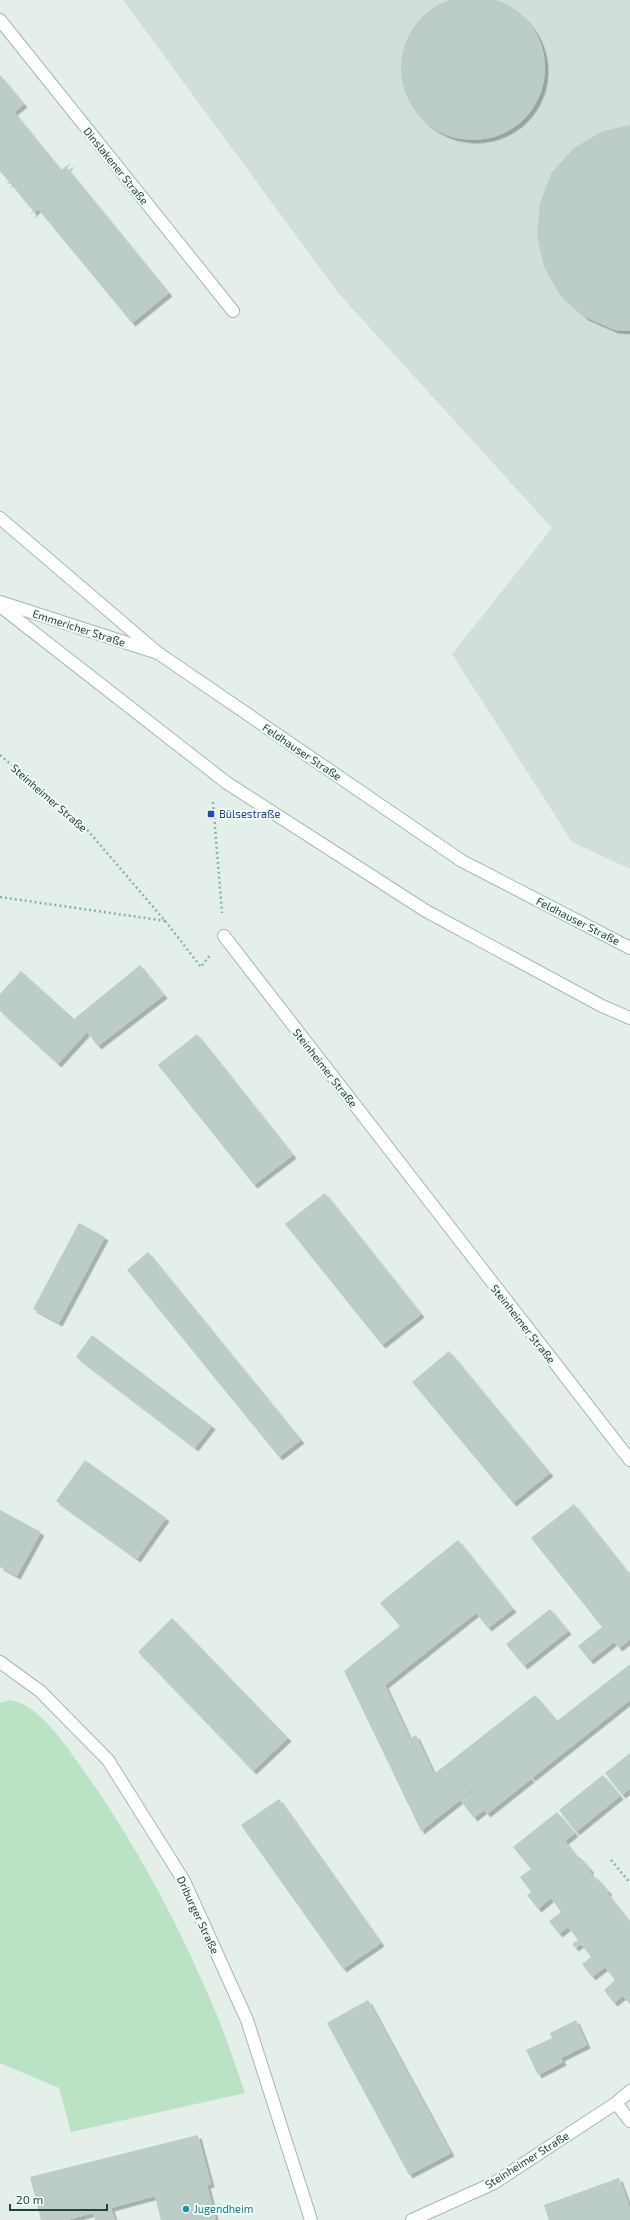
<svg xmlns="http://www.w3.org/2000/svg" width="630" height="2220" font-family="'Exo 2',sans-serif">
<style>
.built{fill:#d2dfd9}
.green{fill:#bae3c5}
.building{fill:#bbcdc6;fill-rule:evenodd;filter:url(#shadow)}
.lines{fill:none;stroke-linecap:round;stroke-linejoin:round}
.lane-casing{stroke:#a5b8b2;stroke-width:14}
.street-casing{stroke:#a5b8b2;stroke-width:14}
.secondary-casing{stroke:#a1bcb3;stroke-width:14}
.path{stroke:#80b7a6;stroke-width:2.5;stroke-dasharray:2 3;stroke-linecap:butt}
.lane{stroke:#fff;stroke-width:12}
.street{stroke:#fff;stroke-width:12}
.secondary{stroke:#fff;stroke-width:12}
.transit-dot{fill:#1a4fb4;stroke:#f5fbf8;stroke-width:1.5}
.culture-dot{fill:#0f9aa8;stroke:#f5fbf8;stroke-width:1.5}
.labels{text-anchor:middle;stroke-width:4;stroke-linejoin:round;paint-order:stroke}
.street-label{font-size:11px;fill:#20433a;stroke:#f5fbf8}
.transit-label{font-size:11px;fill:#164399;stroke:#f5fbf8;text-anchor:start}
.culture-label{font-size:11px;fill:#0d838f;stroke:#f5fbf8;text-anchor:start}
</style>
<defs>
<filter id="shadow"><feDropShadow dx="3.5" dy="3.5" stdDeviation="0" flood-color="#0004"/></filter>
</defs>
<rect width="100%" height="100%" fill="#e4efea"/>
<path class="built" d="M123 0H630V869L572 842 452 654 552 528 339 294Z"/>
<path class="green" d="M10 1700C39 1705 65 1744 81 1767 135 1842 178 1923 214 2008 226 2036 235 2065 245 2093L71 2132 59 2088 0 2063V1703Z"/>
<path class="building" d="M401 68a72 72 0 1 1 144 0a72 72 0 1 1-144 0Z
M0 75 24 104 14 112 61 170 71 163 67 168 169 293 132 323 38 209 30 215 33 211 20 195 10 183 6 185 9 182 0 171Z
M630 125V331L615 330 585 317 560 295 544 267 537 235 540 203 552 172 574 148 603 131Z
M140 965 164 995 98 1046 87 1032 58 1064 0 1011V994L21 971 74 1019Z
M197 1034 293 1155 254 1185 158 1065Z
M325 1193 421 1314 382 1345 285 1224Z
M79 1223 105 1237 59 1323 33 1309Z
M148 1252 301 1440 279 1457 127 1270Z
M92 1335 212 1426 195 1448 76 1357Z
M449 1351 550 1473 513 1503 412 1382Z
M85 1460 166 1518 137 1559 56 1501Z
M574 1504 630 1575V1639L619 1648 614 1642 590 1661 578 1646 602 1627 531 1538Z
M0 1510 41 1532 17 1576 0 1567Z
M458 1540 513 1609 488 1628 476 1613 385 1685 410 1739 416 1735 434 1774 535 1695 557 1721 630 1664V1700L532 1778 524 1769 531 1779 487 1814 484 1810 474 1818 460 1800 421 1831 344 1671 400 1626 380 1603ZM499 1769 470 1793 460 1800 466 1794Z
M550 1609 568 1631 524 1666 506 1644Z
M172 1618 288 1738 253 1771 138 1652Z
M630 1753V1789L622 1795 605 1773Z
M603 1775 620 1796 576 1832 559 1810Z
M279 1799 381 1943 343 1969 241 1825Z
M557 1812 575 1833 544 1858 565 1841 578 1858 580 1857 591 1870 589 1871 595 1879 597 1878 609 1892 607 1893 630 1922V2004L623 1996 614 2003 604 1990 615 1980 605 1967 592 1977 582 1964 591 1957 581 1944 575 1948 572 1944 578 1940 568 1927 559 1934 549 1921 561 1912 551 1898 538 1909 527 1895 531 1892 520 1877 531 1869 513 1847Z
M368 2000 451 2153 409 2175 327 2023Z
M576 2020 587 2045 561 2058 563 2062 538 2075 526 2050 552 2038 550 2033Z
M198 2135 211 2184 207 2185 216 2220H161L155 2196 111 2208 115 2220H95L93 2213 67 2220H41L30 2177Z
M619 2178 630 2208V2220H549L544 2205Z"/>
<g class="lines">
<g class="lane-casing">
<path id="lane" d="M0 20 233 311"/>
</g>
<g class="street-casing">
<path id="street" d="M0 602 158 653
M224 936 630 1460
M0 1662 40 1691 108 1760 184 1881 247 2020 311 2220
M616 2103 630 2121
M412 2220 494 2183 616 2103 630 2091"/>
</g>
<g class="secondary-casing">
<path id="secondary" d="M0 518 158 653 462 861 630 948
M0 606 227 783 426 911 602 1006 630 1018"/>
</g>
<path class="path" d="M0 755 84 826 166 922 201 967 210 955
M213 802 222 913
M0 897 166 921
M611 1860 630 1883"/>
<use href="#lane" class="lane"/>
<use href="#street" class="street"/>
<use href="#secondary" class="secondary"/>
</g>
<rect class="transit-dot" x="207" y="810" width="8" height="8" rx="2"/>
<circle class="culture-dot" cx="186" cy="2209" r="4"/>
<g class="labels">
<g class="street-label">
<text transform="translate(116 166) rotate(51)" y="4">Dinslakener Straße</text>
<text transform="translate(79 628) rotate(18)" y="4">Emmericher Straße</text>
<text transform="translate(302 752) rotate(34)" y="4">Feldhauser Straße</text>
<text transform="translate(49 798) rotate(41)" y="4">Steinheimer Straße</text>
<text transform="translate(578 921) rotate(27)" y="4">Feldhauser Straße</text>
<text transform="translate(325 1068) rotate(52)" y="4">Steinheimer Straße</text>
<text transform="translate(523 1324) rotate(52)" y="4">Steinheimer Straße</text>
<text transform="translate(198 1915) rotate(65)" y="4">Driburger Straße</text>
<text transform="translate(527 2160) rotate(-32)" y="4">Steinheimer Straße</text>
</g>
<g class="transit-label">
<text x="219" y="818">Bülsestraße</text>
</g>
<g class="culture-label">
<text x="194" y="2213">Jugendheim</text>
</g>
</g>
<path d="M10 2204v6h97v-6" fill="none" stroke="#20433a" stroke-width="2"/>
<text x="16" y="2204" font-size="12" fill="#20433a" stroke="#f5fbf8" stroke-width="3" paint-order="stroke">20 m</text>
</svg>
